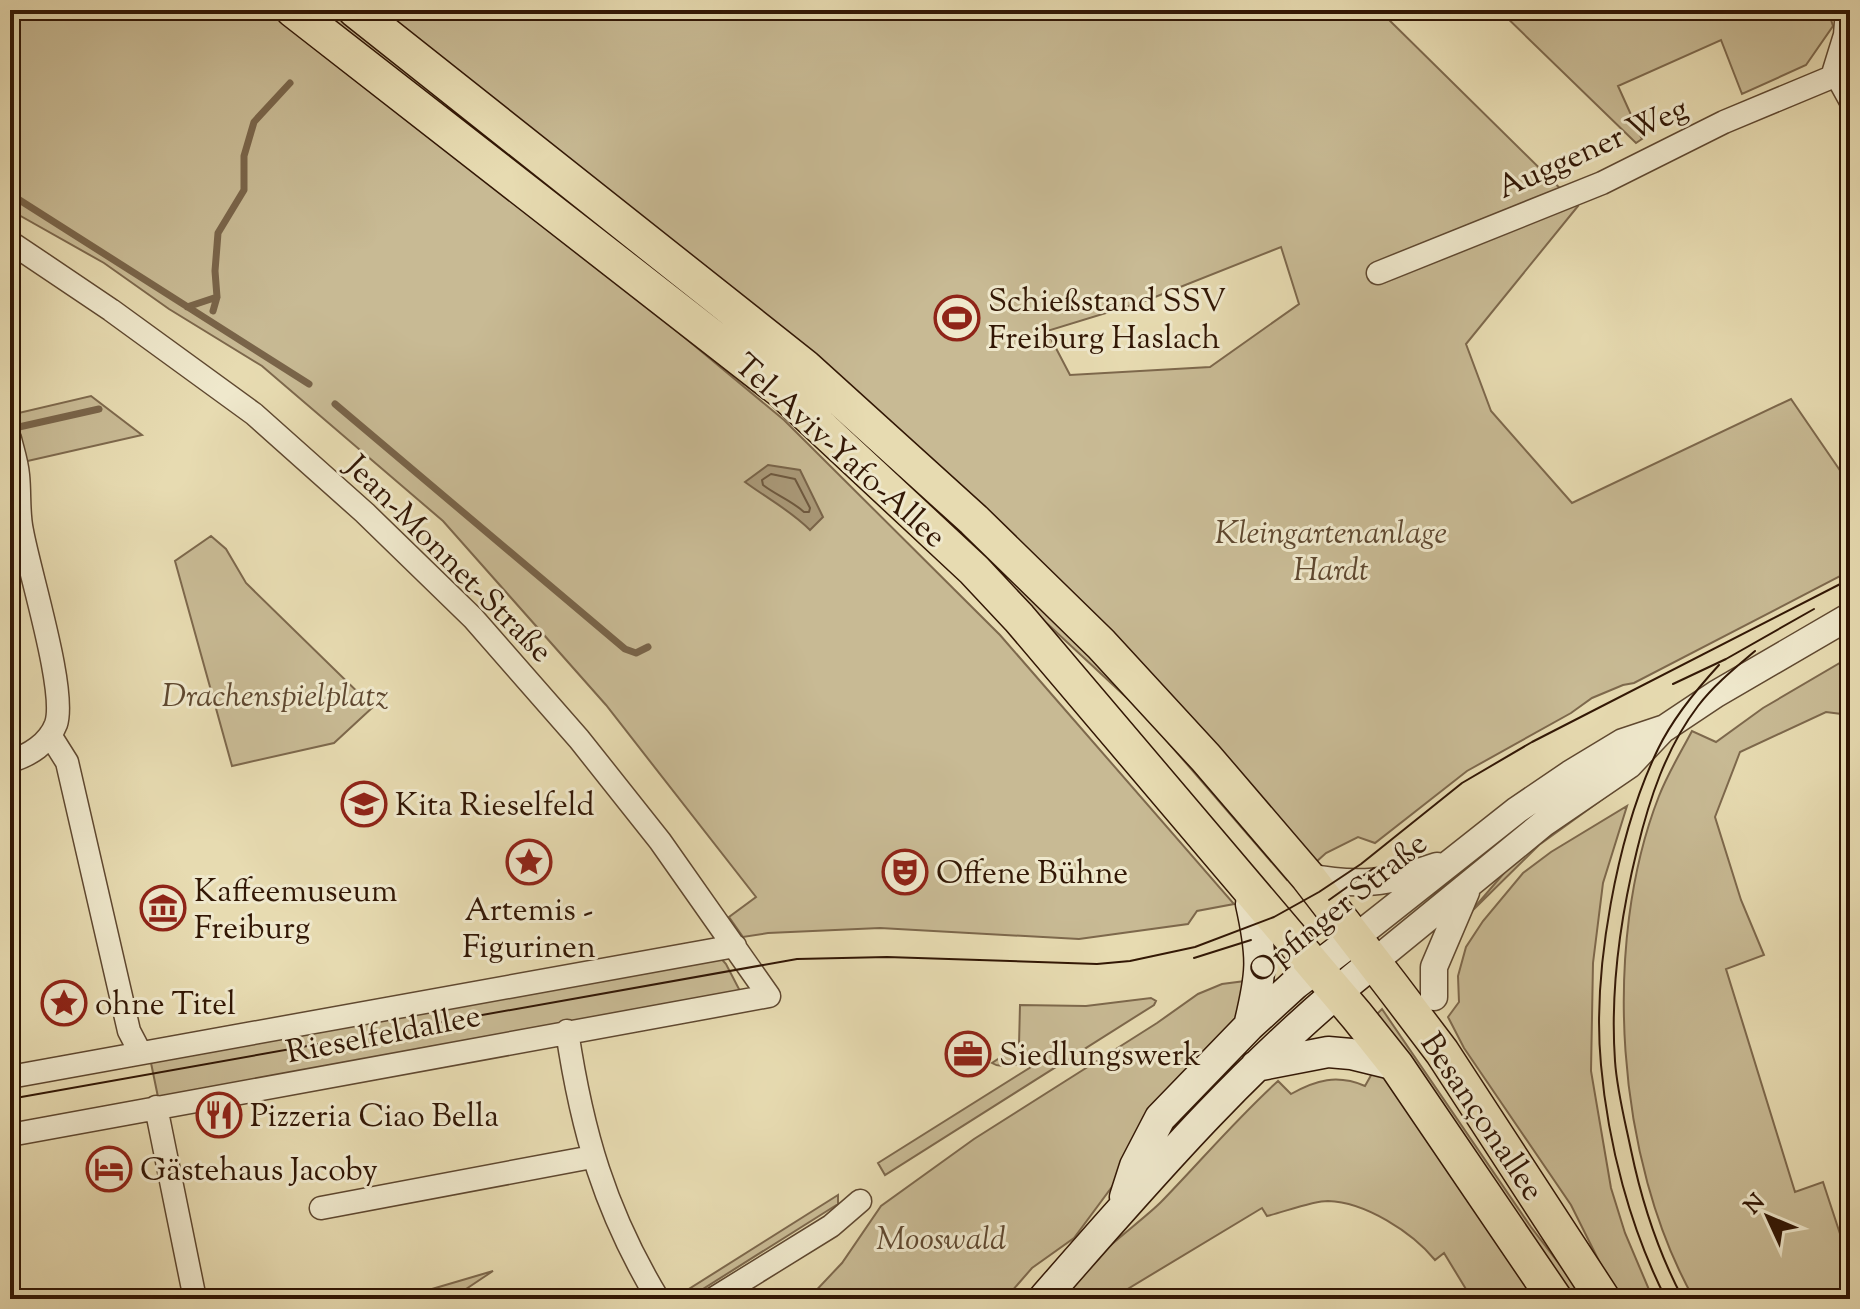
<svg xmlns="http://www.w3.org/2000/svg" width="1860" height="1309" font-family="'Sorts Mill Goudy',serif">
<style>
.green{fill:#c8ba94;stroke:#7d684c;stroke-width:2;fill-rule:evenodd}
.water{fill:#a99877;stroke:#796449;stroke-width:2}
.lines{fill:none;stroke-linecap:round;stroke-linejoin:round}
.shore{stroke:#6e583e;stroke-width:2}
.stream{stroke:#796449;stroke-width:7}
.minor-casing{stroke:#5f4830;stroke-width:25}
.tertiary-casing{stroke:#5f4830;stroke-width:29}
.secondary-casing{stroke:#321705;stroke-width:33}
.primary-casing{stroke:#321705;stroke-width:37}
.minor{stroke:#efe8cc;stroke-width:22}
.tertiary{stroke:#efe8cc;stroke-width:26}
.secondary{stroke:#efe8cc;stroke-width:30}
.primary{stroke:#e7dbb1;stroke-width:34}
.tram{stroke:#321705;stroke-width:2}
.labels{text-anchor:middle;stroke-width:6;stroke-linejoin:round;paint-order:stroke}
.street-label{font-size:32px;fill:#321705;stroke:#efe8cc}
.poi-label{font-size:32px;fill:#321705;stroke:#efe8cc;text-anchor:start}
.park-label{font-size:32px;font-style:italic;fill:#5f4830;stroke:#efe8cc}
</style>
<rect width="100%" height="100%" fill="#e7dbb1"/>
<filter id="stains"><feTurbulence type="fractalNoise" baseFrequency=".0025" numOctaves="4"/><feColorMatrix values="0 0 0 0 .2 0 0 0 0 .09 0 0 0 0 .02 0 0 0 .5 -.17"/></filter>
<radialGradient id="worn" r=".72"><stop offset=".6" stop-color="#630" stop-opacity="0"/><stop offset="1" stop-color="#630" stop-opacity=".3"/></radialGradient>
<path class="green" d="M10 10H270L666 322 784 420 1000 635 1234 904 1197 911 1188 924 1079 939 880 928 768 933 743 937 729 917 756 897 606 705 443 521 262 366 169 309 104 263 10 210Z
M307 10H334L752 342 1055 614 1291 877 1287 880 1141 711 1009 588Z
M381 10H1379L1578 206 1466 344 1491 411 1572 503 1791 399 1850 485V571L1634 683 1623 685 1592 698 1571 713 1467 771 1375 843 1358 837 1326 853 1316 862 1190 726ZM1281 247 1299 304 1210 367 1070 375 1047 331 1145 301Z
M1499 10H1828L1833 26 1806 65 1742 94 1721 40 1618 86 1642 139 1636 143Z
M91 396 142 435 10 465V415Z
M211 536 226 549 246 583 373 707 334 743 232 766 175 561Z
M1850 657V715L1826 712 1740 752 1715 817 1741 900 1764 955 1726 969 1795 1192 1823 1182 1847 1255H1850V1299H1694C1616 1161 1601 944 1659 796 1668 773 1681 752 1692 731L1716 742 1763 708Z
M1625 783 1539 845 1468 915 1522 852Z
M1627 806 1603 883 1593 963 1591 1071 1611 1188 1625 1233 1653 1299H1618L1571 1205 1464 1048 1448 1017 1459 1002 1458 976 1466 947 1483 921 1523 873 1551 852Z
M718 955 726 964 740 991 158 1097 150 1058Z
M1253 980 1246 1006 1074 1238 1032 1268 1005 1299H808L842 1263 881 1206 974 1139 1157 1023 1198 994 1222 984Z
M1151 998 1156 1001 1154 1005 885 1175 878 1163 1031 1067C1018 1059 1004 1071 992 1063L1019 1045 1020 1005 1086 1006Z
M1382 1009 1531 1227 1586 1299H1568L1376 1015Z
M1374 1070 1390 1080 1537 1299H1472L1444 1253 1435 1260C1412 1232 1365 1202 1328 1201 1312 1201 1284 1212 1267 1216L1262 1208 1111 1299H1066C1076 1266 1136 1227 1161 1202 1200 1162 1236 1119 1278 1081L1291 1094C1316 1080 1337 1074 1365 1086Z
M838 1195V1204L687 1299H673Z
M493 1271 451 1299H398Z"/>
<path class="water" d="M768 465 800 470 823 517 810 530C790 510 768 499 745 482Z"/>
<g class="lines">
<path class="shore" d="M771 474 795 479 810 508 809 512H804C792 501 776 495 763 485L762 480Z"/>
<path class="stream" d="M10 194 309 384
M187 307 217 297
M213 311 217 297 215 271 218 233 244 190V156L254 122 290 83
M335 404 625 649 636 653 648 647
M10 429 99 409"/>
<g class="minor-casing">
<path id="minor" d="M1832 77 1845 35 1847 10
M1832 77 1839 80 1850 100
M10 242 111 310 254 414 365 513 473 618 579 739 660 841 769 996 10 1135
M1378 273 1602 183 1724 122 1832 77
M10 439C13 451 17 463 18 475 20 494 18 513 22 531 29 571 67 691 56 724 49 743 29 756 10 761
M50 735 67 762 129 1031 140 1052
M567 1031C582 1132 605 1211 658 1299
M10 1077 735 946
M156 1107 195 1299
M321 1208 592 1157
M713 1299 831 1226 860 1201"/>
</g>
<g class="tertiary-casing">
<path id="tertiary" d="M1308 877C1358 887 1389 883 1437 866
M1355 938 1517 810 1570 774 1623 742 1665 728 1716 694 1850 616
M1374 962 1544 823 1629 765 1662 730
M1434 997V967L1466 892"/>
</g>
<g class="secondary-casing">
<path id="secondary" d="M1249 1026C1262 973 1263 958 1251 904
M1256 1066 1328 1052 1351 1054 1396 1065
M1125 1197 1135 1166 1160 1118 1249 1026 1295 984 1355 938
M1043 1299C1147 1180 1249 1061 1374 962"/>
</g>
<g class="primary-casing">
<path id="primary" d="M293 10 783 392 974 570 1019 618 1357 1016 1396 1065 1555 1299
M355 10 805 367 974 520 1101 644 1206 758 1308 877 1392 986 1442 1052 1603 1299"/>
</g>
<use href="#minor" class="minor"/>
<use href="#tertiary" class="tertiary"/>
<use href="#secondary" class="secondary"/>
<use href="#primary" class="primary"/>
<path class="tram" d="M1673 684 1726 659 1814 609
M1329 900 1374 868
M1194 958 1251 940
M10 1099 797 959 887 957 1097 964 1130 961 1195 947 1274 917 1319 892 1361 864 1462 783 1532 742 1850 579
M1666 1299C1630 1228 1608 1144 1601 1065 1592 971 1617 834 1658 749 1673 718 1696 690 1719 665
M1683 1299C1658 1252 1642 1203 1631 1150 1625 1121 1617 1091 1615 1061 1610 990 1620 919 1637 850 1649 800 1666 748 1698 706 1714 685 1735 668 1755 651"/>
</g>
<defs>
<g id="stadium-ring" transform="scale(2.3)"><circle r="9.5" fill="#efe8cc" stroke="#8f2418" stroke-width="1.5"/><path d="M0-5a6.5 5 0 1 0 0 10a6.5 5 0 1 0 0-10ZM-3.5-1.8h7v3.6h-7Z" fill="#8f2418"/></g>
<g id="school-ring" transform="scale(2.3)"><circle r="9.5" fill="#efe8cc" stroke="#8f2418" stroke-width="1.5"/><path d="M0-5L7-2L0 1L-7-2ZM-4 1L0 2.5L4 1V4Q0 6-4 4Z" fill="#8f2418"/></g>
<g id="sight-ring" transform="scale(2.3)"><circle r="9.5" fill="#efe8cc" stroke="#8f2418" stroke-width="1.5"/><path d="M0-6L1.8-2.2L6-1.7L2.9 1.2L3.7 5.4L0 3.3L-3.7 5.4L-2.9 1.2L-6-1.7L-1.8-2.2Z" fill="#8f2418"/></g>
<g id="theatre-ring" transform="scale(2.3)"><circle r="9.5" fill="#efe8cc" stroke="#8f2418" stroke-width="1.5"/><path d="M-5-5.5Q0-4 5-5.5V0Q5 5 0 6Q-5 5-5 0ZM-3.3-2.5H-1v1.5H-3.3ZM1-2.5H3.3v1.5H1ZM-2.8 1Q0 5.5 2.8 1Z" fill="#8f2418"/></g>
<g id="museum-ring" transform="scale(2.3)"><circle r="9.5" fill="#efe8cc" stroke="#8f2418" stroke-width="1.5"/><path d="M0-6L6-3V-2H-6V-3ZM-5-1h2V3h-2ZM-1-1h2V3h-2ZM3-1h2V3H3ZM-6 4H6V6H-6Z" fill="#8f2418"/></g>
<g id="office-ring" transform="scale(2.3)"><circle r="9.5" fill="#efe8cc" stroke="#8f2418" stroke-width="1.5"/><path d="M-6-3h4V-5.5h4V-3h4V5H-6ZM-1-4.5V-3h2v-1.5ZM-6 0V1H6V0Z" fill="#8f2418"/></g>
<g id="restaurant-ring" transform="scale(2.3)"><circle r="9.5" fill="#efe8cc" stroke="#8f2418" stroke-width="1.5"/><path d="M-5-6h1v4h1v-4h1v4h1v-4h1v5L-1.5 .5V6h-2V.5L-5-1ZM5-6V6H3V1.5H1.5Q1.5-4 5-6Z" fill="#8f2418"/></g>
<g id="hotel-ring" transform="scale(2.3)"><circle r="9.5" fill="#efe8cc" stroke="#8f2418" stroke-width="1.5"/><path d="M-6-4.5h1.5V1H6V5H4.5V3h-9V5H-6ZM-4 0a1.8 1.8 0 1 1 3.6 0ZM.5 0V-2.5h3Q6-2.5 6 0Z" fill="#8f2418"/></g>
</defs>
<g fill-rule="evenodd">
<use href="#stadium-ring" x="957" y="318"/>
<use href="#school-ring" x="364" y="804"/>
<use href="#sight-ring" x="529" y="862"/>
<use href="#theatre-ring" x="905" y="872"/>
<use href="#museum-ring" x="163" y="908"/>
<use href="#sight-ring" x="64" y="1003"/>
<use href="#office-ring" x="968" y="1054"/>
<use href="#restaurant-ring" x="219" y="1115"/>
<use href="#hotel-ring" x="109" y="1169"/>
</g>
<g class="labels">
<g class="street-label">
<text transform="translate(1592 147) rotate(-24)" y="11">Auggener Weg</text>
<text transform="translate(841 450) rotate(42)" y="11">Tel-Aviv-Yafo-Allee</text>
<text transform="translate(450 558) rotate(45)" y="11">Jean-Monnet-Straße</text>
<text transform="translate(1337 907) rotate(-39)" y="11">Opfinger Straße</text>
<text transform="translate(383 1033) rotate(-11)" y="11">Rieselfeldallee</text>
<text transform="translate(1483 1116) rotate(56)" y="11">Besançonallee</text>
</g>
<g class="poi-label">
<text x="988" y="311">Schießstand SSV<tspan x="988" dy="37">Freiburg Haslach</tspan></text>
<text x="395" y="815">Kita Rieselfeld</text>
<text x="936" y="883">Offene Bühne</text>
<text x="194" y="901">Kaffeemuseum<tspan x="194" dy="37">Freiburg</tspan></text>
<text x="529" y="920" text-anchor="middle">Artemis -<tspan x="529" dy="37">Figurinen</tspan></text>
<text x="95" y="1014">ohne Titel</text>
<text x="999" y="1065">Siedlungswerk</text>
<text x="250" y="1126">Pizzeria Ciao Bella</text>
<text x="140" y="1180">Gästehaus Jacoby</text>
</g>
<g class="park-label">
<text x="1331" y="543">Kleingartenanlage<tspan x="1331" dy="37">Hardt</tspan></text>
<text x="275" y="706">Drachenspielplatz</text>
<text x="941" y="1249">Mooswald</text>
</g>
</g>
<rect width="1860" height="1309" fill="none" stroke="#e7dbb1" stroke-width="40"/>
<rect x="12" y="12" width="1836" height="1285" fill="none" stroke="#321705" stroke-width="4"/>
<rect x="20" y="20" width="1820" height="1269" fill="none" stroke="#321705" stroke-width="2"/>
<g transform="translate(1768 1217) rotate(314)" stroke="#efe8cc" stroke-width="6" paint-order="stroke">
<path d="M0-6L14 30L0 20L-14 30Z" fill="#321705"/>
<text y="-12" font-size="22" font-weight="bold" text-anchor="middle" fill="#321705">N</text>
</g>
<rect width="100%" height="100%" filter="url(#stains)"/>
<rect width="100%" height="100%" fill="url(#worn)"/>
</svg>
